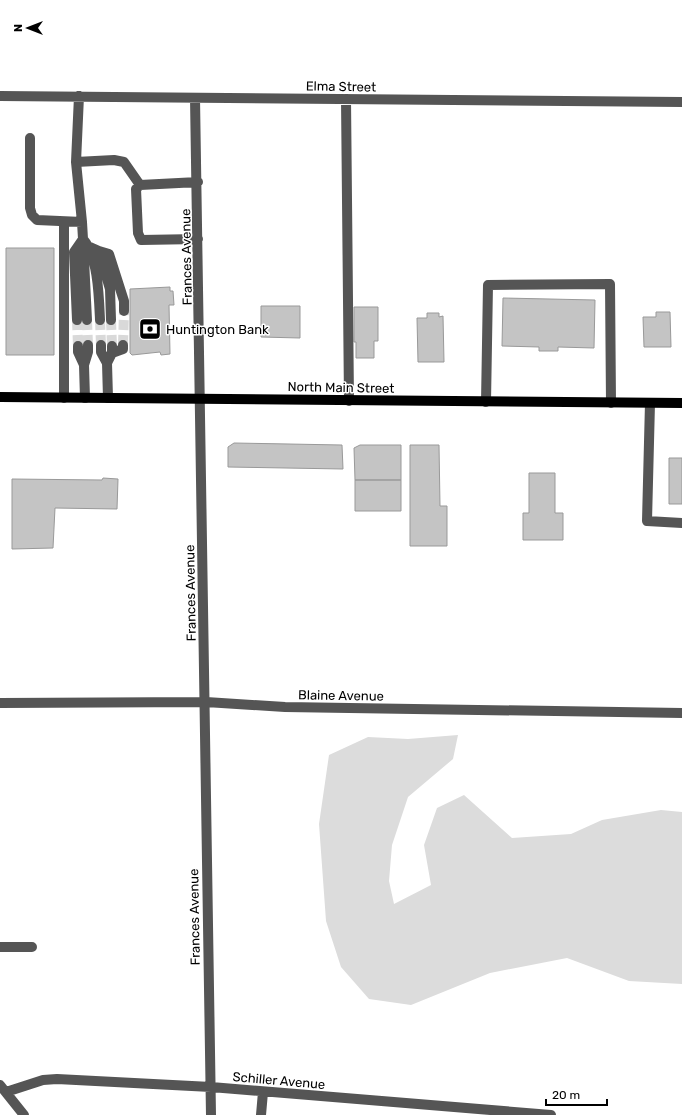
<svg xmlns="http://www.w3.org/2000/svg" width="682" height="1115" font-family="Rubik,sans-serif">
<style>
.green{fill:#dcdcdc}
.building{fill:#c4c4c4;stroke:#999}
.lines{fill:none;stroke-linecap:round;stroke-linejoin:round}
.minor-tunnel{stroke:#d9d9d9;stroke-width:10;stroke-dasharray:10 5;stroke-linecap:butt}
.minor{stroke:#555;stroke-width:10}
.major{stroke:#000;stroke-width:10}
.labels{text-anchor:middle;stroke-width:3;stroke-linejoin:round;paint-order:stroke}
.street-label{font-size:13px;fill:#000;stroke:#fff}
.poi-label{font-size:13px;fill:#000;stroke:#fff;text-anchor:start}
</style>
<rect width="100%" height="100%" fill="#fff"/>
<path class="green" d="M458 735 453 759 408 797 392 845 389 881 394 904 431 885 424 845 437 808 464 795 512 838 571 834 602 820 661 810 682 812V984L629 981 567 958 490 973 411 1005 369 999 341 967 326 921 319 824 329 755 368 737 408 739Z"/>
<path class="building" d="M6 248H54V355H6Z
M170 287V291H173L174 305H169L170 354 161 355 160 352 132 355 130 353V289Z
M503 298 595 300 594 348 558 347V351H539V347L502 346Z
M261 306H300V338L261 337Z
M354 307H378V341H374V358H356V342H354Z
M656 312H670L671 347H644L643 317H656Z
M427 313H439V317L443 316 444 362H418L417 318H427Z
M234 443 342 445 343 469 228 467V447Z
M360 445H401V480H355L354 448Z
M410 445H439L440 506H447V546H410Z
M669 458H682V504H669Z
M529 473H555V513H563V540H523V513H529Z
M103 478 118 479 117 509 55 508 53 548 12 549V479L102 480Z
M355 480H401V511H355Z"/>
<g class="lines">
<path class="minor-tunnel" d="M77 320 78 346
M87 320 88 345
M100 320 101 345
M111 320 112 346
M123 345 124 311"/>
<path class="minor" d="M0 96 682 102
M195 98 211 1115
M346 99 349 401
M30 138V208L32 215 37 220 82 222 76 162 114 160 124 162 140 185
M76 162 79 96
M198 182 140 185 136 189 138 233 141 240 198 239
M64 222V398
M83 239C98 256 99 297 100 320
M83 239 87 320
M90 247 99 251 110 289 111 320
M99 251 109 254 124 301V311
M77 320 74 252 83 239 82 222
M101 345V352L107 363 108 398
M78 346V352L84 365
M112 353 123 349V345
M107 363 112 353V346
M85 398 84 365 88 352V345
M486 402 488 285 610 284 611 403
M650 403 647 521 682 523
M0 703 206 702 285 707 682 713
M0 947H32
M0 1085 24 1115
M6 1092 43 1080 57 1079 211 1087 551 1115
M261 1115 263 1092"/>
<path class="major" d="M0 397 682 403"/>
</g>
<defs>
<g id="bank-square" transform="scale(1.15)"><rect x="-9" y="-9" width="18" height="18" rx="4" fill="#000" stroke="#fff"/><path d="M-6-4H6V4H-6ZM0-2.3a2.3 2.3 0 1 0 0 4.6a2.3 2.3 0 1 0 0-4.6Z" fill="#fff"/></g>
</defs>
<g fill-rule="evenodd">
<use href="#bank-square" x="150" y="329"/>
</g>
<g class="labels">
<g class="street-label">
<text transform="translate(341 86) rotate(1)" y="5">Elma Street</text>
<text transform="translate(186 257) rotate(-91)" y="5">Frances Avenue</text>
<text transform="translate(341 387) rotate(1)" y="5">North Main Street</text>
<text transform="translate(190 593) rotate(-91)" y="5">Frances Avenue</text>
<text transform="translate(341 695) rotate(1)" y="5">Blaine Avenue</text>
<text transform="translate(194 917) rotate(-91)" y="5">Frances Avenue</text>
<text transform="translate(279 1080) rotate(5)" y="5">Schiller Avenue</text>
</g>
<g class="poi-label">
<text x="166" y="334">Huntington Bank</text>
</g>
</g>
<g transform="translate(28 28) rotate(270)" stroke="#ffffff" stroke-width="3" paint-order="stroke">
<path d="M0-3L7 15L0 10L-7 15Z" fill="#000000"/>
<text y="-6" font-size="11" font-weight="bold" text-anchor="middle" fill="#000000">N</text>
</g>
<path d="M546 1099v6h61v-6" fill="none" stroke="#000000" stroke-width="2"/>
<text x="552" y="1099" font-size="12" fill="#000000" stroke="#ffffff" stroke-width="3" paint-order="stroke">20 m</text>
</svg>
